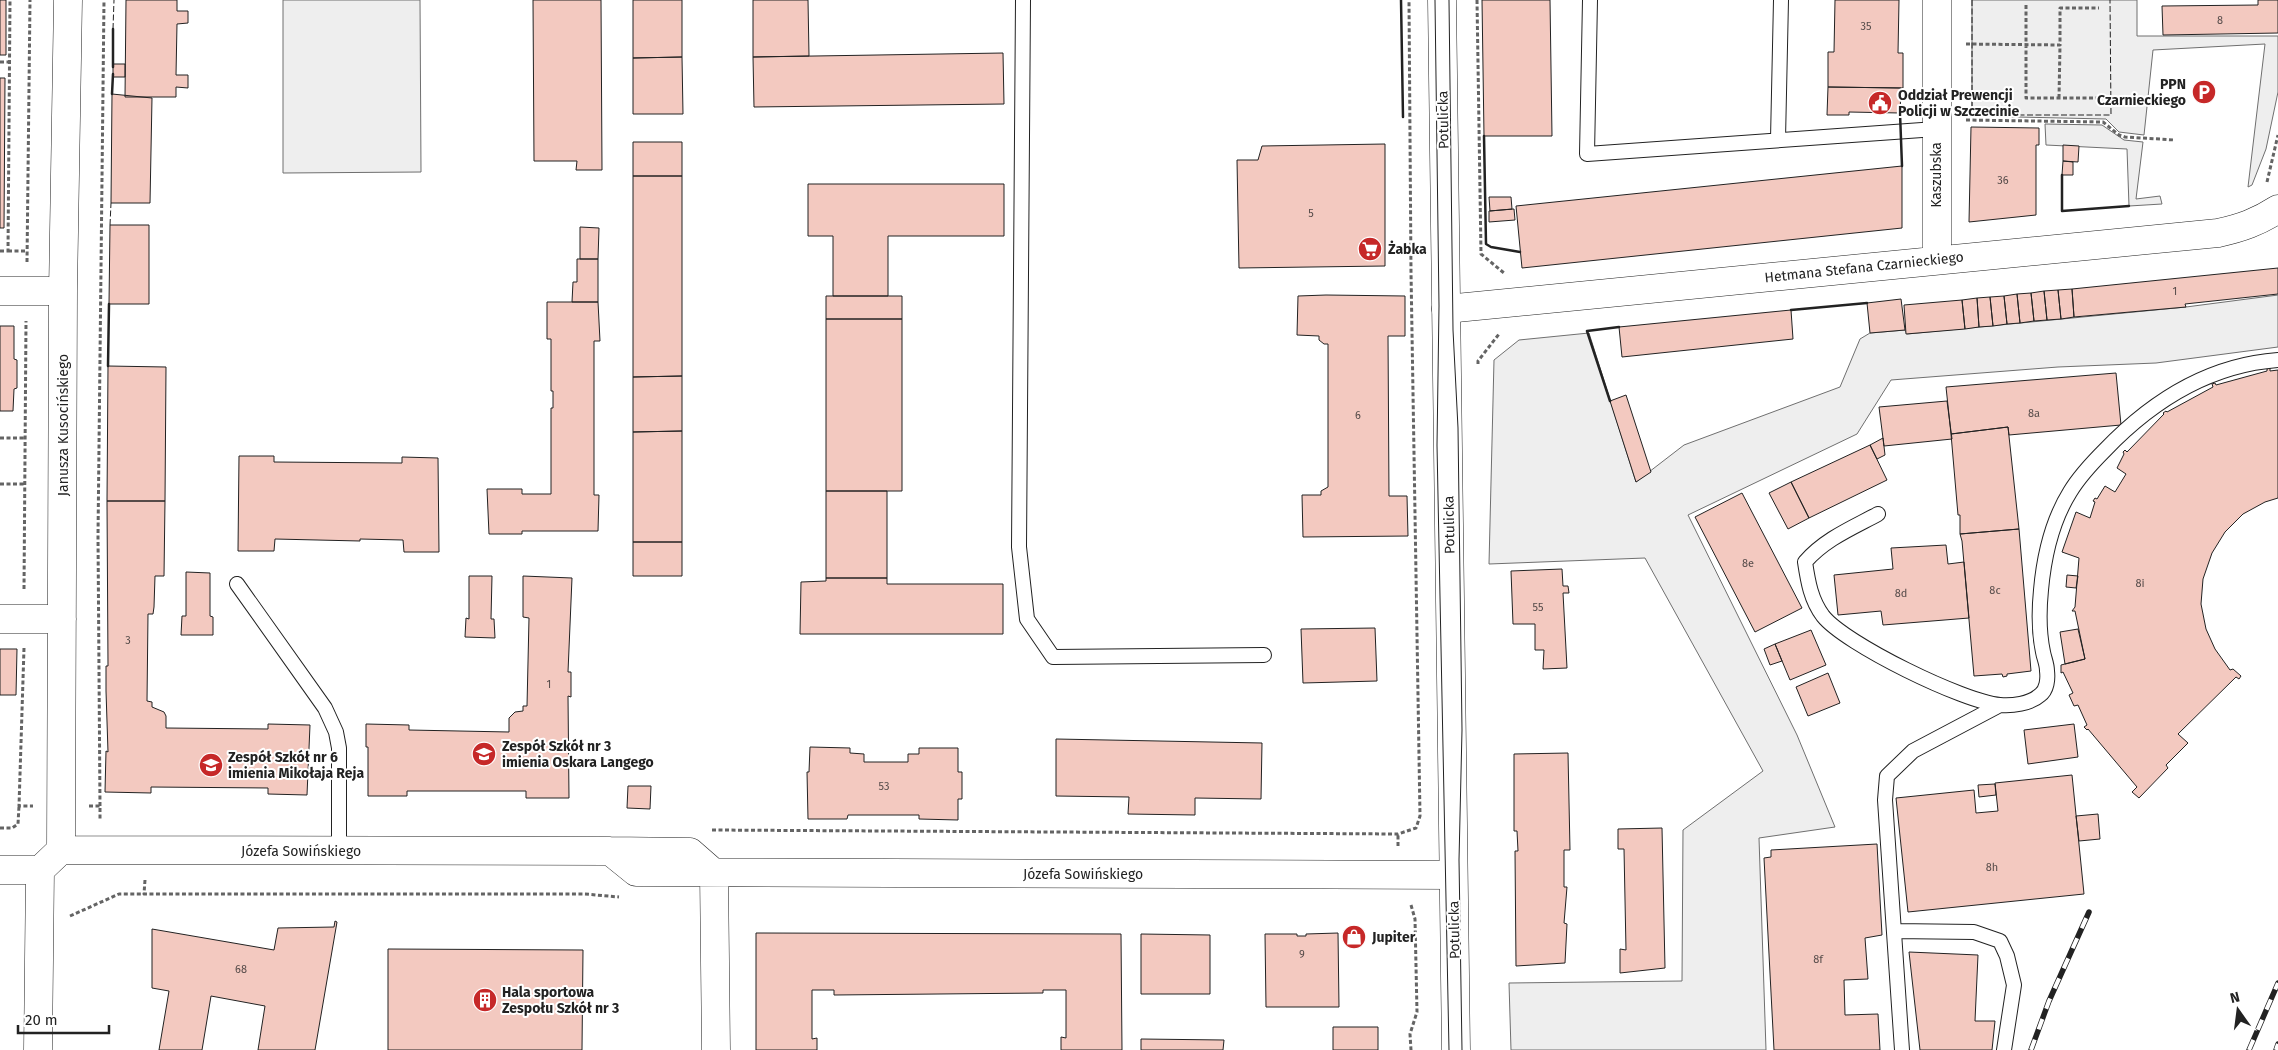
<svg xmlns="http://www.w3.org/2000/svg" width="2278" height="1050" font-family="'Fira Sans',sans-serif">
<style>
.green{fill:#eee;stroke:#6f6f6f}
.building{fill:#f3c9c0;stroke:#222}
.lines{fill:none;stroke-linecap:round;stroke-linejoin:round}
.service-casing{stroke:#222;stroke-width:16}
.minor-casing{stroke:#222;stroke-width:29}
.tertiary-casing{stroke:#222;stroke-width:29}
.path{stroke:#646464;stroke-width:3;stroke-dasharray:4 2.5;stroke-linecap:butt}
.service{stroke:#fff;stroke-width:14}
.minor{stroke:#fff;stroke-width:28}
.tertiary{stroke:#fff;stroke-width:28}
.tram{stroke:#222;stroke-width:1}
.rail-casing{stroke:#222;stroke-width:5.5}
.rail{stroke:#fff;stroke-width:4;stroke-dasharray:11;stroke-linecap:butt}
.fence{stroke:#222;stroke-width:1;stroke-dasharray:6 2.5;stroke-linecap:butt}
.wall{stroke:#222;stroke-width:2.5}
.labels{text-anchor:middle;stroke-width:4;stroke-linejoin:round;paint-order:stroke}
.number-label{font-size:11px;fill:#564c4a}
.poi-label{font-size:14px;font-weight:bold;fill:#222;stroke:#fff;text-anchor:start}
.street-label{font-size:14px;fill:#222;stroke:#fff}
</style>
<rect width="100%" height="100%" fill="#fff"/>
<path class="green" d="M283 0H420L421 172 283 173Z
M1972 0H2137V36H2278V92L2266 149 2252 185 2248 187 2265 44 2153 50 2144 135 2119 132 2106 119 1972 116Z
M2045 124 2102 125 2124 140 2143 142 2136 199 2160 196 2162 204 2129 206 2127 149 2046 145Z
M2278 295V347L2156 363 2058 367 1891 380 1857 434 1688 515 1797 735 1835 827 1759 838 1766 1050H1511L1509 983 1682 981 1683 830 1763 771 1645 558 1489 564 1494 360 1519 340 1589 333 1636 482 1684 445 1840 387 1860 339 1870 333 1905 330 1907 334 2186 307Z"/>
<path class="building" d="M0 0H6V55H0Z
M126 0H177V11H188V23L177 24 176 75H188V88L176 87V97H125Z
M533 0H601L602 170H576L577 161H534Z
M633 0H682V57L633 58Z
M753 0H808L809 56 753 57Z
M1482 0H1550L1552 136H1484Z
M1835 0H1899L1898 53H1903V88L1828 87V52H1834Z
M2258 0H2278V33L2163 35 2162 6 2258 5Z
M1003 53 1004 104 754 107 753 57Z
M682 57 683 114H633V58Z
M113 64H125V77H113Z
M0 78H5L4 228H0Z
M1828 87 1901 88 1900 113 1849 112V115H1827Z
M112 94 152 98 150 203H111Z
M1971 127 2039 128V145H2036V215L1969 222Z
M633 142H682V176H633Z
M1385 144V266L1239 268 1237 160H1258L1262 146Z
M2063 145 2079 146 2078 162 2063 161Z
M2063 161 2073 162V175H2062Z
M1902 166V228L1522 268 1516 206Z
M633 176H682V376L633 377Z
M808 184H1004V236H888V296H833V236H808Z
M1489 197H1511L1512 209 1490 211Z
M1514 209 1515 220 1489 222V211Z
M110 225H149V304H109Z
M580 227 599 228 598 259H580Z
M577 259H598V302H572L573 282H577Z
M2278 268V294L2185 304 2186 307 2074 317 2072 289Z
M2072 289 2074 317 2061 319 2058 290Z
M2058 290 2061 319 2047 320 2044 291Z
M2044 291 2047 320 2034 321 2031 293Z
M2031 293 2034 321 2020 323 2017 294Z
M2017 294 2020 323 2007 324 2004 296Z
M1326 295 1405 296V336H1388L1389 496H1407L1408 536 1303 537 1302 495H1321V491L1328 487V344H1324L1319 340V336L1297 335 1298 296Z
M826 296H902V319H826Z
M2004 296 2007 324 1993 326 1990 297Z
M1990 297 1993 326 1979 327 1977 298Z
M1977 298 1979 327 1965 329 1962 300Z
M1901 299 1905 330 1870 333 1867 303Z
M1962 300 1965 329 1906 334 1904 305Z
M547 302H598L600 341H594V495H599L598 531H522V534H489L487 489H522V494H551V408H553V391H551V339H547Z
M1791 310 1793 339 1622 357 1619 327Z
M826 319H902V491H826Z
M0 326H14V359L17 360V388L14 389 13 411H0Z
M108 366 166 367 165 501H107Z
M2270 368V371L2278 370V498L2265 502 2243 514 2225 532 2212 553 2203 579 2201 604 2206 629 2215 649 2230 670 2233 669 2241 676 2239 679 2236 677 2178 734 2188 743 2166 765 2168 768 2139 798 2132 792 2137 787 2088 729 2087 730 2084 727 2087 725 2078 705 2074 706 2069 695 2073 693 2063 672 2061 673V665L2085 659 2075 611H2072L2075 607 2079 558 2062 552 2076 512 2090 518 2095 502 2093 501 2095 498 2097 499 2105 486 2115 492 2126 474 2117 468 2124 454 2123 452 2125 450 2127 452 2164 414 2163 413 2166 411 2167 412 2213 387 2212 384 2215 383 2216 385 2267 371V369Z
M2116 373 2121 425 2009 435 2008 427 1951 434 1946 387Z
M682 376V431L633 432V377Z
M1626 395 1651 472 1636 482 1610 401Z
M1947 401 1952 439 1884 446 1879 407Z
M2008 427 2019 529 1960 534V515H1958L1951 434Z
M682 431V542H633V432Z
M1883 438 1885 455 1877 459 1870 445Z
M1870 445 1887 480 1809 518 1791 482Z
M239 456H274V462L402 463V457L438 458 439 552H404L403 540 360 539V541L275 539 274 551H238Z
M1791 482 1809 518 1788 529 1769 493Z
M826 491H887V578H826Z
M1742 493 1802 608 1755 632 1695 517Z
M107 501H165L164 576H155L154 607 153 614H148L147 701 152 702V707L164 712 166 716V728L268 729V724L310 725 307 795 268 794V788L151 787V793L105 792 106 751 108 752 106 691V666H108Z
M2019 529 2031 671 2007 674V676L2003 677 2002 674 1974 676 1962 541 1960 534Z
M633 542H682V576H633Z
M1946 545 1948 564 1964 562 1969 618 1883 625 1881 611 1838 615 1834 575 1893 569 1891 548Z
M1562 569 1563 586H1568L1569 593H1563L1567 668 1543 669 1544 650H1535V624H1513L1511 571Z
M186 572 210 573V616L213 617V635H181L182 616H186Z
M2067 575 2078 576 2076 588 2066 587Z
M469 576H492L491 619H494L495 638 465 637 466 618 469 619Z
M523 576 572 578 568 672H571V697L568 696 569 798H526V791H407V796H368V747H366V724L409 725V730L509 732V718L515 712 523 711V706H527L529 618 523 617Z
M826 578H887V584H1003V634H800L801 582 826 581Z
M1375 628 1377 681 1303 683 1301 629Z
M2078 629 2085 659 2065 664 2060 632Z
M1811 630 1826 665 1790 680 1775 644Z
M1775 644 1782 661 1770 665 1764 649Z
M0 649H17L16 695H0Z
M1828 673 1840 703 1808 716 1796 687Z
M2074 724 2078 757 2028 764 2024 730Z
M1056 739 1262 743 1261 799 1195 798V815L1128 814 1129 797 1056 796Z
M810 747 850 748V753L864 754V762H908V754H919V748H958V772H962V799H958V820L919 819V815H848L847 819H808L807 772H809Z
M1568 753 1570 850H1564V887H1567L1564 923 1567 924 1565 963 1516 966 1515 851H1518L1517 831H1514V754Z
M2072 775 2084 894 1908 912 1896 798 1974 790 1976 813 1998 811 1995 783Z
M1995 784 1996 795 1979 797 1978 785Z
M628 786H651L650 809 627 808Z
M2098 814 2100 839 2079 841 2076 816Z
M1662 828 1665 968 1620 973V949L1626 950 1624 849H1618V829Z
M1877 844 1882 935 1865 938 1868 979 1844 980 1845 1015 1878 1014 1880 1050H1774L1764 858 1771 857V850Z
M335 921 337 922 315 1050H258L265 1006 211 996 202 1050H159L169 991 152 988V929L274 950 278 928 334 927Z
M756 933 1121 934 1122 1050H1061V1037L1066 1038V990H1043V993L834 995V990H812V1039L817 1038V1050H756Z
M1338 933 1339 1007H1266L1265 934H1297V936H1306V934Z
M1141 934 1210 935V994H1141Z
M388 949 583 950 582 1050H388Z
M1909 952 1978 955 1975 1021H1995L1992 1050H1920Z
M1333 1027H1378V1050H1333Z
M1141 1039 1224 1040 1223 1050H1141Z"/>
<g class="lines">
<g class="service-casing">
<path id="service" d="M1023 0 1019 547 1027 619 1053 657 1264 655
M1590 0 1587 154 1936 129
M1778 139 1781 0
M1878 514C1852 528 1825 539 1805 562 1808 582 1811 600 1823 616 1845 644 1964 702 2000 705 2012 706 2030 704 2040 695 2047 690 2048 679 2047 671 2047 664 2044 658 2043 652 2039 633 2039 610 2041 590 2044 556 2052 521 2070 492 2079 477 2092 463 2105 450 2151 402 2209 365 2278 360
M237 584 325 708 336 732 339 748V851
M1894 931 1974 932 2000 941 2007 956 2014 985 2004 1050
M1902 1050 1885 800 1887 776 1913 751 2000 705"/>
</g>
<g class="minor-casing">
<path id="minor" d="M1937 259V0
M0 291H63
M1446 309 2218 233C2241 228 2258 222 2278 209
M0 619H62
M61 850 63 291 68 0
M610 851 636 872 1453 875
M0 870H40L61 850 610 851 690 852 714 873
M714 873 716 1050
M38 1050 40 870"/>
</g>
<g class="tertiary-casing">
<path id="tertiary" d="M1442 0 1456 1050"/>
</g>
<path class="path" d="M1477 0 1481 254 1504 273
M2026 5V98H2101
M1966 44 2060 45V8H2099
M0 62H9
M2059 98 2060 45
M1966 120 2103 122 2119 135 2125 137 2175 140
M2267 182 2278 135
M0 251H8L10 0
M8 251H27
M27 262 30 0
M1478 364V361L1499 334
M0 438H25
M0 484H24
M24 589 26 321
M24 648 19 806H33
M89 806H100V821
M100 806 98 536 104 0
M0 828H12L18 824 19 806
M712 830 1398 834 1416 828 1420 816 1411 272 1409 0
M1398 846V834
M145 880 144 894H585L619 897
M1411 905 1415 919 1417 1012 1410 1034 1411 1050
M70 916 119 894H144"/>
<use href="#service" class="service"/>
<use href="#minor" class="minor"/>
<use href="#tertiary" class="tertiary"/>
<path class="tram" d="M1435 0 1439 306 1437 445 1449 1050
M1449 0 1453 330 1458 428 1462 730 1459 860 1462 1050"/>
<g class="rail-casing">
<path id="rail" d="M2031 1050 2049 1001 2089 912
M2249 1050 2278 983
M2276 1050 2278 1044"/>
</g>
<use href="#rail" class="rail"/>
<path class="fence" d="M1972 0V115H2111L2110 0
M113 29 114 0
M110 225 111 203"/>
<path class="wall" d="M1401 0 1403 117
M113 67V29
M112 94 113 74
M1900 113 1902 166
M1484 136 1486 244 1491 247 1520 252
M2062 175V211L2129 206
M1791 310 1867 303
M108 366 109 304
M1610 401 1587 331 1619 327"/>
</g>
<defs>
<g id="parking-disc" transform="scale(1.25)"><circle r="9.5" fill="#c62828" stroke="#fff"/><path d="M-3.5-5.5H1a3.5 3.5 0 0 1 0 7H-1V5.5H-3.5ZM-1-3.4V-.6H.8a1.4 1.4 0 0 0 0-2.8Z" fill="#fff"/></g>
<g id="civic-disc" transform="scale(1.25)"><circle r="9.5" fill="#c62828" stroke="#fff"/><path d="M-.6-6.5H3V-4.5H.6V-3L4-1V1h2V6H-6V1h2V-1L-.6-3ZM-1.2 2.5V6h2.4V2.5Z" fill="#fff"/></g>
<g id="supermarket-disc" transform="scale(1.25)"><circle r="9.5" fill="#c62828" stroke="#fff"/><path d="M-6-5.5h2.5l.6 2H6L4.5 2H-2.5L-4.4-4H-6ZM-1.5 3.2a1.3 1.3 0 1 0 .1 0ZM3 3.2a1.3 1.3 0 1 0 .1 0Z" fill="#fff"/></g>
<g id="school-disc" transform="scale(1.25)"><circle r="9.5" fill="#c62828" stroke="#fff"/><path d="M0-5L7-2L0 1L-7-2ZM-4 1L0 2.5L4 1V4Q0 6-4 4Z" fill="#fff"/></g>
<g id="shop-disc" transform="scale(1.25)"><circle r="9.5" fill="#c62828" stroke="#fff"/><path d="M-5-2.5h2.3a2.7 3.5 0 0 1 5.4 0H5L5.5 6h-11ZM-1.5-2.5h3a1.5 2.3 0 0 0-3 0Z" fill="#fff"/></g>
<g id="building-disc" transform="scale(1.25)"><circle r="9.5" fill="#c62828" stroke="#fff"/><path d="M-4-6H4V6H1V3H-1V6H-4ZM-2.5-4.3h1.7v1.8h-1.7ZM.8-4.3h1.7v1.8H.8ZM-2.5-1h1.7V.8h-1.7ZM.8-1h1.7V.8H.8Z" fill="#fff"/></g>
</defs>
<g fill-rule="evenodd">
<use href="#parking-disc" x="2204" y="92"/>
<use href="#civic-disc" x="1880" y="103"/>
<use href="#supermarket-disc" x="1370" y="249"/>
<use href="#school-disc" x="484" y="754"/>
<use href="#school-disc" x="211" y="765"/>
<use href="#shop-disc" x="1354" y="937"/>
<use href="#building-disc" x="485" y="1000"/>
</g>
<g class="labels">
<g class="number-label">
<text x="2220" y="24">8</text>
<text x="1866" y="30">35</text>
<text x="2003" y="184">36</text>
<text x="1311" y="217">5</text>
<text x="2175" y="295">1</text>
<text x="2034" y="417">8a</text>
<text x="1358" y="419">6</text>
<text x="1748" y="567">8e</text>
<text x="2140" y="587">8i</text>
<text x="1995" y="594">8c</text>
<text x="1901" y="597">8d</text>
<text x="1538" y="611">55</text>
<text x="128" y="644">3</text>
<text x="549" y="688">1</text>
<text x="884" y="790">53</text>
<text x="1992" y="871">8h</text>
<text x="1302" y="958">9</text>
<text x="1818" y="963">8f</text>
<text x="241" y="973">68</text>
</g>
<g class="poi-label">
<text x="2186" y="89" text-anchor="end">PPN<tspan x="2186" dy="16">Czarnieckiego</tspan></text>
<text x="1898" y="100">Oddział Prewencji<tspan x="1898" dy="16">Policji w Szczecinie</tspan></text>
<text x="1388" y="254">Żabka</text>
<text x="502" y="751">Zespół Szkół nr 3<tspan x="502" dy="16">imienia Oskara Langego</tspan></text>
<text x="228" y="762">Zespół Szkół nr 6<tspan x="228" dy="16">imienia Mikołaja Reja</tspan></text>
<text x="1372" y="942">Jupiter</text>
<text x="502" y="997">Hala sportowa<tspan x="502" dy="16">Zespołu Szkół nr 3</tspan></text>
</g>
<g class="street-label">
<text transform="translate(1443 120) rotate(-91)" y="5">Potulicka</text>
<text transform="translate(1936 175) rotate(-90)" y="5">Kaszubska</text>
<text transform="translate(1864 267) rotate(-6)" y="5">Hetmana Stefana Czarnieckiego</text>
<text transform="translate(63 425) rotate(-90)" y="5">Janusza Kusocińskiego</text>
<text transform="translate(1449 525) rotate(-91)" y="5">Potulicka</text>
<text x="301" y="856">Józefa Sowińskiego</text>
<text x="1083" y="879">Józefa Sowińskiego</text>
<text transform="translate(1454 930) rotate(-91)" y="5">Potulicka</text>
</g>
</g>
<g transform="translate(2238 1010) rotate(346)" stroke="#ffffff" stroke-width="4" paint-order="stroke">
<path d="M0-4L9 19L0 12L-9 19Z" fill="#222222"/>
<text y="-8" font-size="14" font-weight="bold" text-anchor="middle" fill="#222222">N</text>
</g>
<path d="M18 1025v8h91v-8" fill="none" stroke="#222222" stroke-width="2.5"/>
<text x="25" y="1025" font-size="15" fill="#222222" stroke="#ffffff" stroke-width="4" paint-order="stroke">20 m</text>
</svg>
